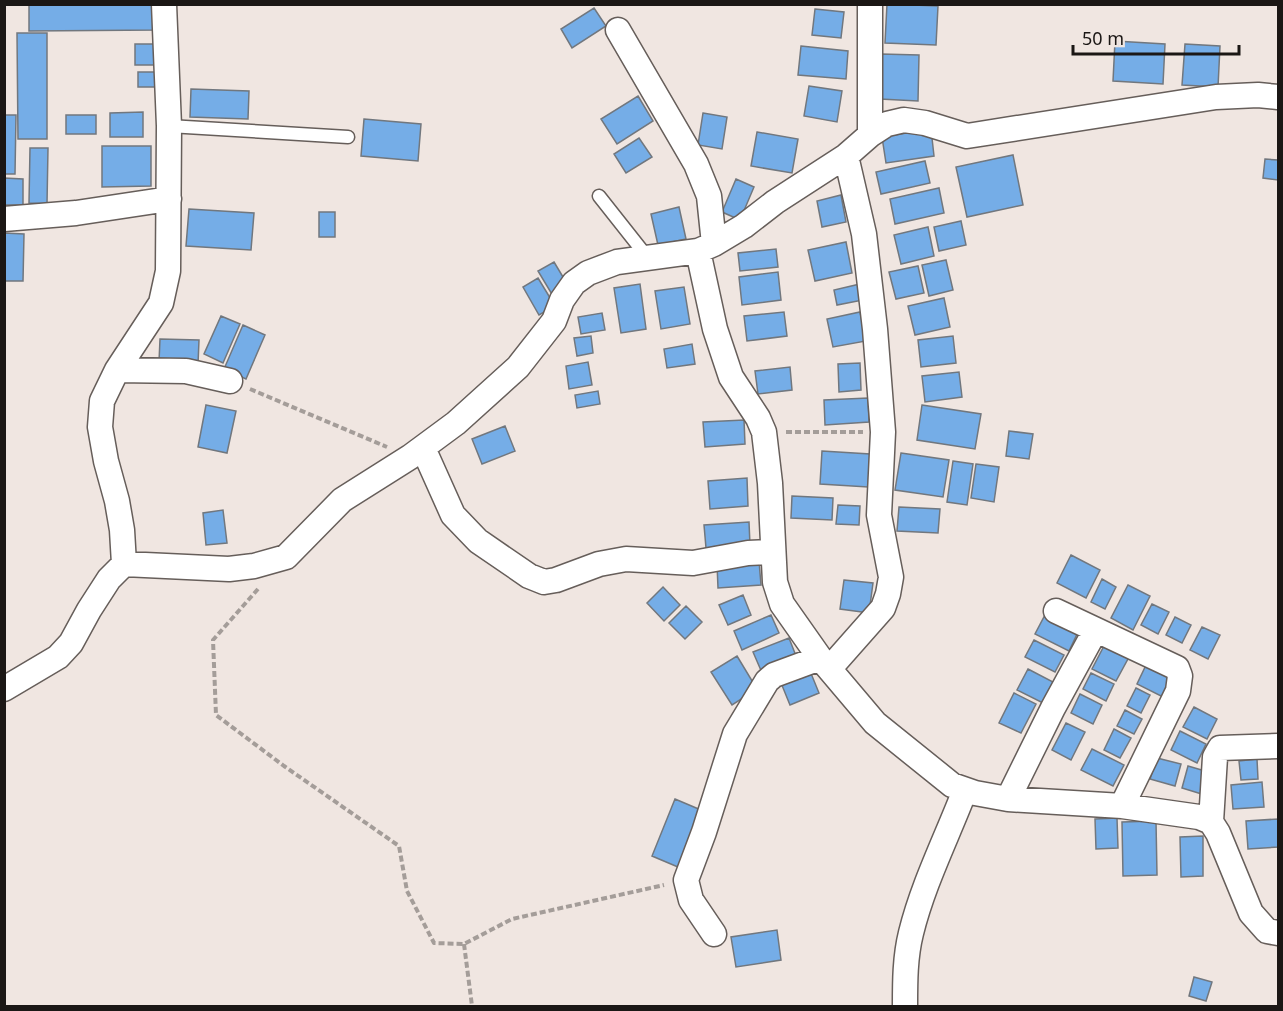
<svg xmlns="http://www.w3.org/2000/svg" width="1283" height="1011" font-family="'Noto Sans',sans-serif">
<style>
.building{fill:#75ade7;stroke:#71777e;stroke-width:1.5}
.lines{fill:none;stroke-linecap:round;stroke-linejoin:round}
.service-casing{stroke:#665e5a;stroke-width:15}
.minor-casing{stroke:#665e5a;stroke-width:27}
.path{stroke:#a49d99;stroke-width:4;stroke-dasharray:6 3;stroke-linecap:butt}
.service{stroke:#fff;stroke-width:12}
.minor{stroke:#fff;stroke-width:24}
</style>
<rect width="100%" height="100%" fill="#f0e6e1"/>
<path class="building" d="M29 4H158V30L29 31Z
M887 4 938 6 936 45 885 43Z
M594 8 606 26 572 48 561 29Z
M815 9 844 12 841 38 812 35Z
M17 33H47V139H18Z
M1115 41 1165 44 1163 84 1113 81Z
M135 44H159V65H135Z
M1185 44 1220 46 1218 87 1182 85Z
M801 46 848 51 846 79 798 75Z
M881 54 919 55 918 101 880 99Z
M138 72H160V87H138Z
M809 86 842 91 837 122 804 116Z
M191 89 249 91 248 119 190 117Z
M638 96 653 121 617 144 601 119Z
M143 112V137H110V113Z
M703 113 727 117 722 149 698 145Z
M4 115H16L15 174H4Z
M66 115H96V134H66Z
M364 119 421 124 418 161 361 156Z
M931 129 934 156 886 163 882 137Z
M757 132 798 139 792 173 751 166Z
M639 138 652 157 626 173 614 154Z
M102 146H151V186L102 187Z
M30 148H48L47 204 29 203Z
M1013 155 1023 205 967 217 956 167Z
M1265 159 1278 160V180L1263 178Z
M925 161 930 183 881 194 876 172Z
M4 178 23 179V205H4Z
M736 179 754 187 740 220 722 212Z
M939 188 944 213 895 224 890 199Z
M841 195 846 222 822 227 817 201Z
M679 207 686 239 658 245 651 214Z
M189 209 254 213 251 250 186 246Z
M319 212H335V237H319Z
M961 221 966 245 939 251 934 227Z
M928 227 934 256 901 264 894 235Z
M4 233 24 234 23 281H4Z
M846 242 852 273 815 281 808 250Z
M776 249 778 267 740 271 738 253Z
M946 260 953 290 929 296 922 265Z
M554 262 569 287 553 296 538 271Z
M918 266 924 293 896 299 889 272Z
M778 272 781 300 742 305 739 277Z
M538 278 555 306 539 315 523 287Z
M640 284 646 329 621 333 614 288Z
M860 284 863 300 837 305 834 290Z
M684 287 690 324 661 329 655 291Z
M944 298 950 327 915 335 908 306Z
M784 312 787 336 747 341 744 316Z
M860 312 866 341 833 347 827 319Z
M602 313 605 330 581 334 578 317Z
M221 316 240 324 223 363 204 354Z
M243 325 265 335 246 379 224 369Z
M591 336 593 353 577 356 574 338Z
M953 336 956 363 921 367 918 340Z
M160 339 199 340 198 364 159 362Z
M692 344 695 364 667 368 664 349Z
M588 362 592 385 569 389 566 366Z
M860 363 861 390 839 392 838 364Z
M790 367 792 390 758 394 755 371Z
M959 372 962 397 925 402 922 376Z
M598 391 600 404 577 408 575 395Z
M868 398 869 422 825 425 824 400Z
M206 405 236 411 227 453 198 447Z
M922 405 981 414 975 449 917 440Z
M744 420 745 444 705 447 703 422Z
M505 426 515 451 482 464 472 439Z
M1009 431 1033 434 1029 459 1006 456Z
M822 451 870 454 868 487 820 484Z
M901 453 949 460 943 497 895 490Z
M953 461 973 464 967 505 947 502Z
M976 464 999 467 994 502 971 498Z
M747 478 748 506 710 509 708 481Z
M792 496 833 498 832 520 791 518Z
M838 505 860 506 859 525 836 524Z
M899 507 940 509 938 533 897 531Z
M223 510 227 543 206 545 203 513Z
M749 522 750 545 706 548 704 525Z
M1071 555 1100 570 1086 598 1057 583Z
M759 561 761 585 718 588 717 564Z
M1102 579 1116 587 1105 609 1091 602Z
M844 580 873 583 869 613 840 609Z
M1128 585 1150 596 1133 630 1111 618Z
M663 587 680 605 664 621 647 603Z
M743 595 751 615 728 625 719 605Z
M1152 604 1169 612 1158 634 1141 625Z
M686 606 702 622 685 639 669 623Z
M1046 613 1079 630 1069 651 1035 634Z
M771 615 779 633 742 650 734 631Z
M1175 617 1191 625 1182 643 1166 635Z
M1202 627 1220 635 1208 659 1190 650Z
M789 638 798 661 763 675 753 652Z
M1034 640 1064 655 1055 672 1025 657Z
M1105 644 1129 657 1116 681 1092 669Z
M737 656 757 689 732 705 711 672Z
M1147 663 1177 678 1167 699 1137 684Z
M808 666 819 693 790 705 779 678Z
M1028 669 1055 683 1045 704 1017 690Z
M1091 673 1114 684 1106 701 1083 689Z
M1136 688 1150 695 1141 713 1127 706Z
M1014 693 1036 704 1021 733 999 723Z
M1080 694 1102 705 1093 724 1071 713Z
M1194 707 1217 719 1207 739 1183 727Z
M1125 710 1142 719 1134 734 1117 726Z
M1066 723 1085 732 1071 760 1052 750Z
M1114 729 1131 738 1120 758 1104 750Z
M1180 731 1206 744 1197 763 1171 750Z
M1092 749 1124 765 1113 786 1081 770Z
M1157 758 1181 764 1175 786 1150 779Z
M1257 759 1258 779 1241 780 1239 761Z
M1188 766 1212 773 1205 795 1182 788Z
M1262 782 1264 807 1233 809 1231 785Z
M675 799 708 813 685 870 652 856Z
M1117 818 1118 848 1096 849 1095 819Z
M1278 819V847L1248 849 1246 821Z
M1156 821 1157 875 1123 876 1122 822Z
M1203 836V876L1181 877 1180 837Z
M777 930 781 960 736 967 731 937Z
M1194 977 1212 982 1206 1001 1189 996Z"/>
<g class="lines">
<g class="service-casing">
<path id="service" d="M169 126 348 137
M599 196 648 258"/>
</g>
<g class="minor-casing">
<path id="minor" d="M870 4V135
M618 30 696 164 709 196 714 244
M4 219 76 213 169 199
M698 251 715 329 731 377 758 418 764 432 770 483 775 582 782 604 820 658 875 723 952 785 975 793 1008 799 1122 806 1199 817 1211 822 1218 833 1251 913 1267 931 1278 933
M117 370 186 371 230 381
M423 448 453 515 478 541 529 576 544 582 556 580 599 564 626 559 693 563 748 553 772 552
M124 564 122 530 117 501 106 461 100 427 102 401 117 370 161 303 168 271 169 126 164 4
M1056 611 1177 668 1180 676 1178 691 1122 806
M830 668 883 608 888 594 891 577 879 515 883 432 875 329 864 234 846 156
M4 689 58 657 71 643 89 610 109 579 124 564 229 569 254 566 286 557 342 500 410 457 456 423 518 367 554 321 562 300 574 283 588 273 617 262 698 251 714 244 744 226 775 202 846 156 870 135 887 124 904 120 925 123 967 136 1216 97 1258 95 1278 97
M1008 799 1053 708 1095 631
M1211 822 1215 757 1220 748 1278 746
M714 934 691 900 686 880 704 832 735 734 767 681 774 675 820 658
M905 1006C905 982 905 957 911 933 923 884 947 837 965 790"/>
</g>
<path class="path" d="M250 389 387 447
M786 432H863
M258 589 213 640 216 715 284 766 399 846 407 891 434 943 464 944 512 919 664 885
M464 944 472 1006"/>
<use href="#service" class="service"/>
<use href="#minor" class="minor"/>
</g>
<rect width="1283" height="1011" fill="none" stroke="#1b1715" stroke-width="12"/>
<path d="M1073 45v9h166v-9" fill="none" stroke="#1b1715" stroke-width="3"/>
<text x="1082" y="45" font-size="18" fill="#1b1715" stroke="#f0e6e1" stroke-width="4.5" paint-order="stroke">50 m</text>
</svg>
